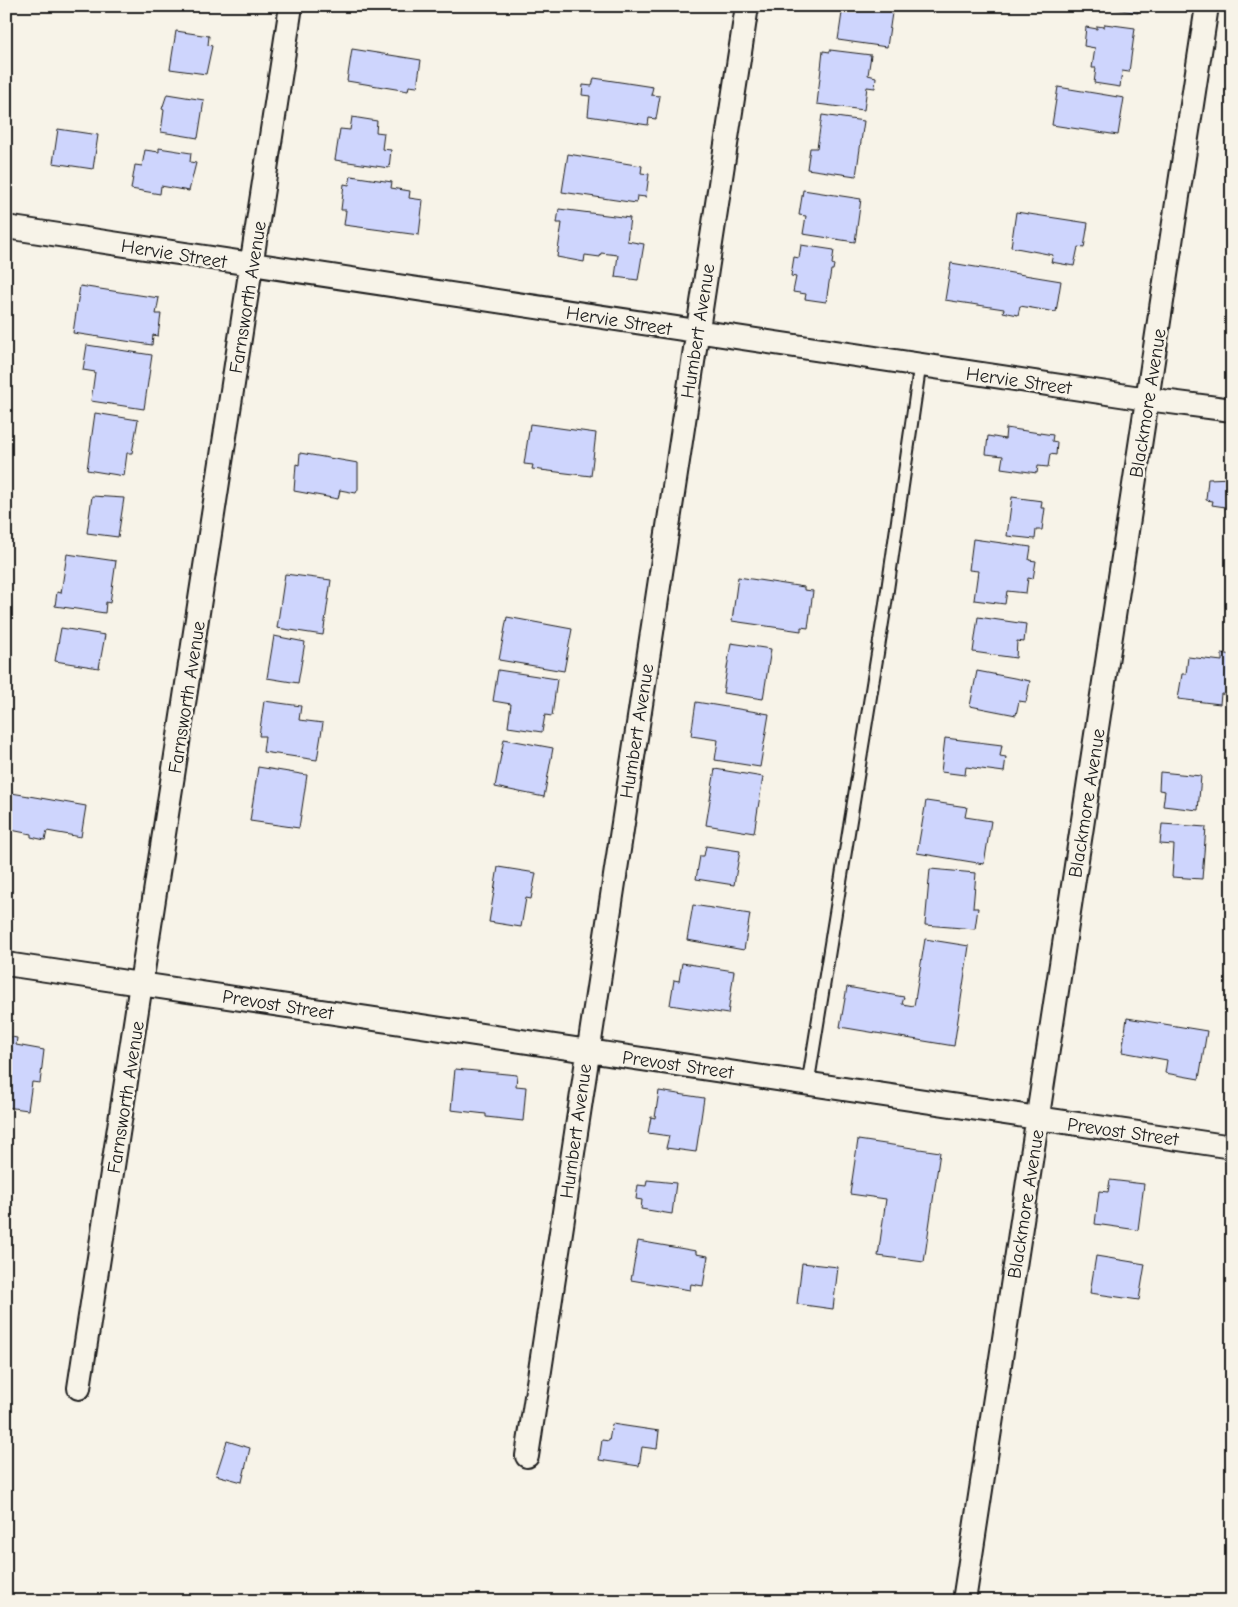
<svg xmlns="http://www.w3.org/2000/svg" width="1238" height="1607" font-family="'Comic Neue',sans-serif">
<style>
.building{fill:#ced5fd;stroke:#1c1c1c}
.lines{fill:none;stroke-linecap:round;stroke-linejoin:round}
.service-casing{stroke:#1c1c1c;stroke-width:15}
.minor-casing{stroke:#1c1c1c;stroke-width:26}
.service{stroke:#f7f3e8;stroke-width:11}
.minor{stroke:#f7f3e8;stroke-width:22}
.labels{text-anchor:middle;stroke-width:5;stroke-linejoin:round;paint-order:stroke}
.street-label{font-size:19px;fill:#1c1c1c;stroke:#f7f3e8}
</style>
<rect width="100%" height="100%" fill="#f7f3e8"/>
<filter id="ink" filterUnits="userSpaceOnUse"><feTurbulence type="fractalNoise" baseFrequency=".02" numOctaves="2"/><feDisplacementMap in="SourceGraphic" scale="10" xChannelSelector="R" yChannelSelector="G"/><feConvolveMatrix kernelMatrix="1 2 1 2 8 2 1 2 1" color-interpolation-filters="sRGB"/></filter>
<g filter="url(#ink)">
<path class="building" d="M843 6H893L887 47 838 40Z
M1100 6H1139L1138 13Z
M1105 24 1135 28 1129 72 1122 71 1120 87 1094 83 1096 68H1092L1095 48 1084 46 1086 27 1097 29V26L1104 27Z
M176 31 209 36 208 45 212 46 206 74 170 69Z
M352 49 421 60 417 87 409 86 408 91 347 81Z
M830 50 871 55 868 75 876 77 875 88 867 87 864 110 817 104 823 51 830 52Z
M594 78 653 87 651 95 660 96 656 119 649 118 648 125 588 116 590 96 582 95 583 85 592 86Z
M1058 87 1124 98 1118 135 1052 125Z
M167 94 204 100 198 138 161 132 164 110 162 109Z
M822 115 864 121 856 176 807 169 810 148H817Z
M352 117 377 121 376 132 384 133 382 149 391 150 389 168 335 160 340 129 350 130Z
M58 129 98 135 93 169 53 163Z
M159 148 191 153 190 162 196 163 189 191 161 186 160 194 131 189 135 165 142 166 145 150 159 152Z
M568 154 642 166 641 173 649 174 646 197 637 196 636 203 562 192Z
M351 176 392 182 391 188 410 191 409 198 423 200 419 235 344 225 346 210H341L344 184 349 185Z
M803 190 861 199 855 242 803 234 806 216 799 215Z
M559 209 630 218 627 241 644 244 638 280 615 277 618 255 601 253 600 257 585 255 584 262 557 257 562 223H557Z
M1016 212 1088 223 1084 248 1078 247 1074 266 1051 262 1053 255 1011 247Z
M801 245 834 250 832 264 834 265 833 270H831L826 302 805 299 806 294 793 292 796 277 791 276 794 257 799 258Z
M951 263 1061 281 1056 312 1020 306 1018 315 1003 312 1004 309 945 300Z
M80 286 159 298 156 314H161L158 336 153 335 152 345 73 333Z
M87 345 152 355 144 409 91 401 95 372 83 370Z
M95 413 138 420 132 453H127L124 476 87 470Z
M530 424 596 433 591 476 532 469 533 465 524 464Z
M1006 428 1053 435 1052 441 1057 442 1056 455 1050 454 1048 467 1038 466 1037 473 1001 468 1003 456 986 454 988 436 1005 439Z
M300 453 358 463V489L356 493 340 490 338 499 294 491 296 464 299 465Z
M1232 478V508L1212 505 1213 501 1206 500 1208 479Z
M92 496 124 498 118 537 87 533Z
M1012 497 1042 501 1041 508H1045L1042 530H1036L1035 539 1007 536Z
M973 539 1031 547 1029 560 1036 561 1033 579 1028 578 1026 593 1007 591 1005 604 974 600 978 571 969 570Z
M67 554 116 561 110 603 106 602 105 613 55 606 57 592 61 593Z
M285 574 331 580 323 635 277 628Z
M738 577 804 587V590L813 591 808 628 801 627V631L732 621Z
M507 617 572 629 564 671 499 660Z
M978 617 1026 624 1024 642 1017 641 1016 658 973 652Z
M61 628 105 635 99 668 55 661Z
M274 636 305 642 298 683 267 678Z
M731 643 771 649 763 699 723 693Z
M1222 653 1232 655V695L1221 694 1220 704 1178 699 1182 674H1186L1188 657 1222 661Z
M498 670 557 679 552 716 545 715 542 732 508 727 511 704 493 701Z
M977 671 1030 681 1026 702 1019 701 1016 715 970 706Z
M264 701 301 706 299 720 323 723 317 760 263 752 265 736H259Z
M696 702 769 714 760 767 715 760 718 740 691 736Z
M945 738 1002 745 1000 756 1006 757 1004 772 966 767 965 775 941 772Z
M504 739 553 748 544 797 495 787Z
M258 767 307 775 299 828 250 821Z
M715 769 763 777 754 833 706 825Z
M1160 772 1201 776 1198 810 1163 806 1165 791 1159 790Z
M6 792 86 806 81 837 47 831 45 840 31 837V834L6 829Z
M926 801 967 807 965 817 991 821 984 864 917 853Z
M1162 824 1206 827 1202 879 1172 877 1174 845 1160 844Z
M706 846 740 851 734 885 696 879 700 856H704Z
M498 867 536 873 531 899 526 898 521 927 489 922Z
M930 869 976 873 973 908H978L975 929 925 925Z
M693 905 750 914 744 950 687 940Z
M925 939 969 946 954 1046 840 1027 847 987 904 997 902 1004 914 1006Z
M682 963 734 971 728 1014 670 1005 674 980 679 981Z
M1127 1018 1207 1031 1199 1079 1165 1073 1167 1060 1122 1052Z
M6 1036 17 1038 16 1045 44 1050 40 1083 32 1082 28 1110 6 1107Z
M455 1069 517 1075 516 1086 526 1087 523 1121 486 1117V1114L451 1110Z
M659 1091 704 1098 696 1152 666 1148 669 1136 648 1133 651 1117 655 1118Z
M858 1140 940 1152 924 1262 878 1256 886 1199 850 1194Z
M647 1180 676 1183 672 1214 641 1209 642 1200 636 1199 638 1185 646 1186Z
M1110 1180 1144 1184 1138 1230 1095 1224 1099 1191 1108 1192Z
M638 1241 696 1251V1254L708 1256 703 1286 691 1284 690 1290 631 1280Z
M1096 1256 1145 1264 1139 1300 1090 1293Z
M802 1263 838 1267 833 1309 797 1304Z
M612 1424 659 1431 657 1449 642 1447 639 1466 599 1460 602 1440 609 1441Z
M227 1441 250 1448 242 1482 216 1475Z"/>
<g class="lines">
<g class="service-casing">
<path id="service" d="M808 1083 885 607 920 365"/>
</g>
<g class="minor-casing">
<path id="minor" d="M6 227 1147 399 1232 410
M6 964 1232 1147
M79 1388 291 6
M527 1456 747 6
M964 1601 1207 6"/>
</g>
<use href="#service" class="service"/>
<use href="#minor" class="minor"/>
</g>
</g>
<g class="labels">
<g class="street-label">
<text transform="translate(174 253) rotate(9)" y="7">Hervie Street</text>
<text transform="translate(247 297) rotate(-81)" y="7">Farnsworth Avenue</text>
<text transform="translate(619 320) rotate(9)" y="7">Hervie Street</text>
<text transform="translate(697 331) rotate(-81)" y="7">Humbert Avenue</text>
<text transform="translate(1019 380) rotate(8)" y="7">Hervie Street</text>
<text transform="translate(1147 403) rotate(-81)" y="7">Blackmore Avenue</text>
<text transform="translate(186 697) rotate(-81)" y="7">Farnsworth Avenue</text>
<text transform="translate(636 731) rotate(-81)" y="7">Humbert Avenue</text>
<text transform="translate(1086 803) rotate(-81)" y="7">Blackmore Avenue</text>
<text transform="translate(278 1004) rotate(9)" y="7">Prevost Street</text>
<text transform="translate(678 1064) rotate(8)" y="7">Prevost Street</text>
<text transform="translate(125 1097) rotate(-81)" y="7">Farnsworth Avenue</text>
<text transform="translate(575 1131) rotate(-82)" y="7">Humbert Avenue</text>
<text transform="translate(1123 1131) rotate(8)" y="7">Prevost Street</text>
<text transform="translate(1025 1204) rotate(-81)" y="7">Blackmore Avenue</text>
</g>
</g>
<rect width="1238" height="1607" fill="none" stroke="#f7f3e8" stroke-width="25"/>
<rect x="12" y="12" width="1213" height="1582" fill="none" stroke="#1c1c1c" stroke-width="2" filter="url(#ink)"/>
</svg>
